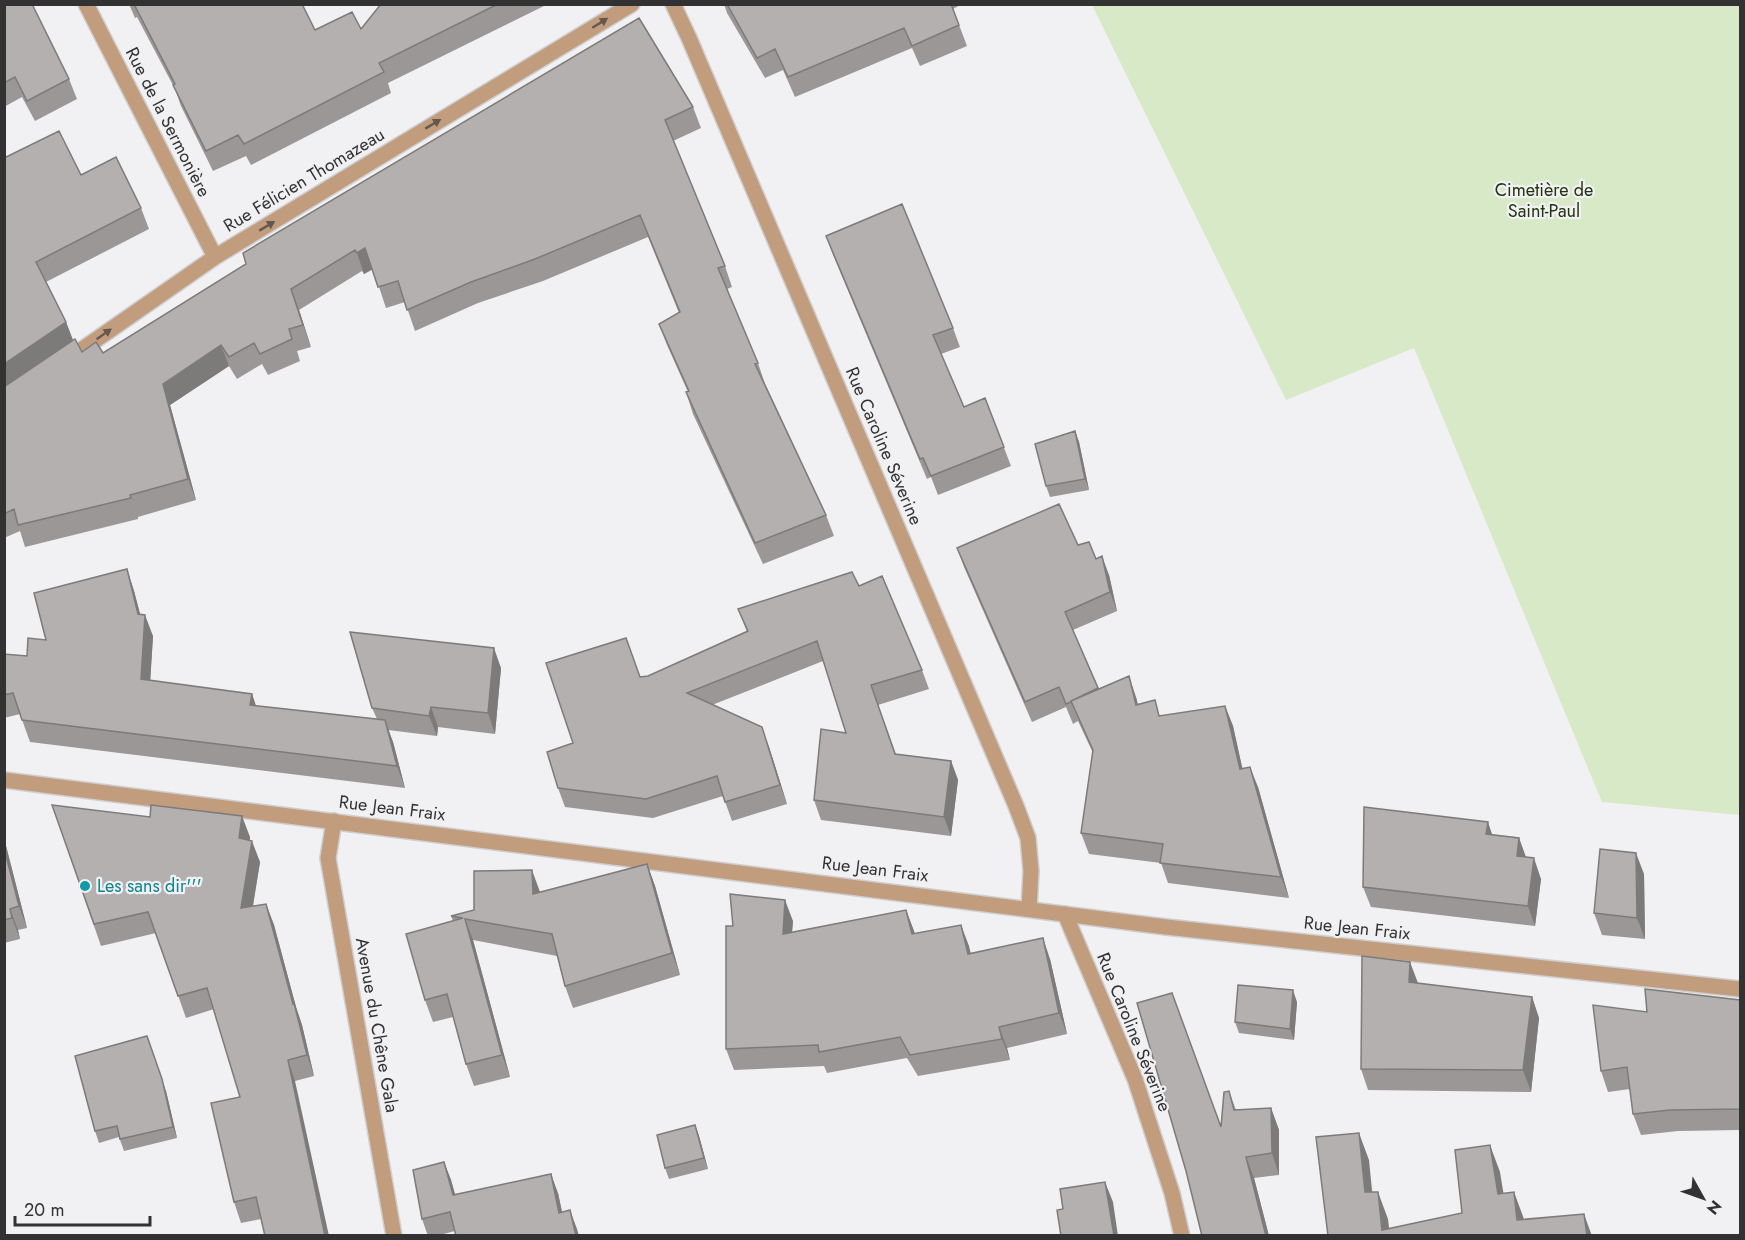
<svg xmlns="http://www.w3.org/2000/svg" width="1745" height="1240" font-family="Jost,sans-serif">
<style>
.green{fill:#d7e9c6}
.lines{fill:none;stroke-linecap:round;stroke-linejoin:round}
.minor-casing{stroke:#cfcfd1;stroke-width:18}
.tertiary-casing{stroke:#cfcfd1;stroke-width:18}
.minor{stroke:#c29d7d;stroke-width:15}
.tertiary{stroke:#c29d7d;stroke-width:15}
.wall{fill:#9a9796}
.shaded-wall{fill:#7d7b7a}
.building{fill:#b3b0af;stroke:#7d7b7a;stroke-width:1.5}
.oneway{fill:#64574d}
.culture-dot{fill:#0f9aa8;stroke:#f1f1f4;stroke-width:2}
.labels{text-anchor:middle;stroke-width:4.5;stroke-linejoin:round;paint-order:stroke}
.street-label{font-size:18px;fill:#323233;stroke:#f1f1f4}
.park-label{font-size:18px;fill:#23340d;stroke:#f1f1f4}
.culture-label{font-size:18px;fill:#0d838f;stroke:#f1f1f4;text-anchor:start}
</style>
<rect width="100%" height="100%" fill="#f1f1f4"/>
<path class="green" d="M1092 5H1740V815L1602 802 1414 348 1286 400Z"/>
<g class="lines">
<g class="minor-casing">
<path id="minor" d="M86 4 215 257
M673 4 689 38 1016 806 1028 838 1031 871 1029 909
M64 362 215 257 632 4
M334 821 328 858 394 1236
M1065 914 1135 1079 1172 1193 1182 1236"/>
</g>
<g class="tertiary-casing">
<path id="tertiary" d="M4 780 1166 927 1740 989"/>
</g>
<use href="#minor" class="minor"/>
<use href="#tertiary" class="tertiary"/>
</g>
<path class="wall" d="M4 4 69 79 77 99 35 121 22 97 4 107Z
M129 4H302L315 30 361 29 381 4H546V5L388 83 391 93 251 165 246 156 213 171 181 106 175 89 137 17 135 18Z
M724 4H962L953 9 967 46 920 66 912 48 795 97 783 70 765 78 727 13Z
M693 107 701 128 673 141 725 266 732 287 727 289 758 363 765 384 826 515 834 536 763 564 693 414 686 392H688L667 345 659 324 679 313 648 237 543 281 478 303 415 331 405 302 386 308 373 269 364 274 362 271 299 310 311 347 297 351 300 361 268 375 262 364 237 379 229 366 170 405 196 500 138 517V519L25 547 20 531 4 538V158L81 175 141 208 149 229 46 282 66 322 73 340 82 352 103 353Z
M826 236 953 328 960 347 941 354 964 407 985 398 1011 466 938 495 931 477 927 479 833 255Z
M1075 431 1079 442 1089 490 1050 497 1046 486Z
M1078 545 1096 559 1109 575 1117 611 1073 630 1099 689 1136 697 1138 705 1161 716 1225 706 1233 726 1242 768 1258 787 1289 898 1168 883 1161 863 1089 854 1081 833 1093 753 1078 721 1073 724 1066 707 1032 722 964 567 957 548Z
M127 569 134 591 140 614 153 636 150 681 252 694 256 706 377 719 372 708 501 668 495 734 438 727 437 736 388 730 393 742 405 788 30 742 20 714 4 718V654L27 656Z
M859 586 922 670 929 689 878 705 896 754 951 761 958 780 951 836 821 820 814 800 846 733 823 661 712 705 769 747 787 804 732 821 723 796 653 818 565 807 558 788 573 743 640 677 648 676 747 632 738 609Z
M52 805 250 837V840L260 862 253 906 266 904 274 925 296 1007 302 1025 314 1076 295 1081 261 1219 241 1223 234 1202 240 1097 214 1009 186 1018 156 933 101 946Z
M1492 835 1519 838 1526 857 1541 879 1535 926 1371 907 1363 887Z
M4 838 27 928 18 930 20 939 4 943Z
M647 864 655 886 680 975 573 1008 565 986 557 956 473 940 510 1077 474 1086 466 1064 453 1017 433 1022 425 1000 453 921 451 916Z
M1644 874 1645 939 1602 935 1594 913Z
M906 910 915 934 961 925 970 953 1050 959 1067 1034 1007 1048 1010 1060 918 1076 907 1058 827 1073 824 1066 734 1070 726 1049 733 926 793 921 792 932Z
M1418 983 1532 997 1539 1018 1531 1092 1368 1090 1361 1069Z
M1740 1000V1130L1678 1131 1641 1135 1633 1114 1630 1089 1608 1092 1601 1071 1647 1012Z
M1297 1002 1294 1040 1239 1033 1235 1022Z
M166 1091 177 1138 124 1151 119 1137 99 1143 95 1131Z
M1229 1091 1236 1110 1271 1108 1279 1130V1175L1254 1178 1269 1236H1202L1221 1127Z
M695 1125 699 1136 708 1169 669 1179 665 1168Z
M444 1162 451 1180 455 1194 558 1193 562 1212 577 1229 455 1231 436 1236H428L422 1219Z"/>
<path class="shaded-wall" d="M365 248 373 269 364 274 357 253Z
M291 289 299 310 311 347 303 325Z
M66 322 74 343 4 391V364Z
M221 345 229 366 170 405 196 500 188 479 163 384Z
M1075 431 1079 442 1089 490 1085 479Z
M1102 556 1109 575 1117 611 1110 592Z
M127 569 134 591 144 629 145 615 153 636 149 701 141 679 138 614Z
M494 648 501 668 495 734 488 713Z
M1129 676 1136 697 1143 726 1136 705Z
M252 694 259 715 250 705Z
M1225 706 1233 726 1247 789 1240 769Z
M431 707 438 727 437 736 429 716Z
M385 720 393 742 405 788 397 766Z
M762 727 769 747 787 804 780 785Z
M951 761 958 780 951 836 944 817Z
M1250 767 1258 787 1289 898 1281 877Z
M242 816 250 837 246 859 239 838Z
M1488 822 1495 843 1486 834Z
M4 838 27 928 19 906 4 848Z
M1519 838 1526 858 1517 856Z
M252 841 260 862 249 929 241 908Z
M1636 853 1644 874 1645 939 1637 918Z
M1534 858 1541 879 1535 926 1528 906Z
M647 864 655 886 680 975 672 953Z
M532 870 540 892 533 894Z
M785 900 793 921 790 955 783 934Z
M266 904 274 925 296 1007 302 1025 314 1076 307 1055Z
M10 909 18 930 20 939 12 918Z
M906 910 914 931 919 955 912 934Z
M465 919 473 940 510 1077 502 1055Z
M961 925 969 946 976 975 968 954Z
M1043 938 1050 959 1067 1034 1059 1013Z
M1410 962 1418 983 1409 982Z
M1293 990 1297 1002 1294 1040 1290 1029Z
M1532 997 1539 1018 1531 1092 1523 1070Z
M999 1027 1007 1048 1010 1060 1002 1039Z
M151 1047 166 1091 177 1138 173 1127Z
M288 1060 295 1081 329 1236H325Z
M1271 1108 1279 1130V1175L1272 1153Z
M695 1125 699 1136 708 1169 704 1158Z
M1359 1133 1369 1160 1375 1220 1365 1192Z
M1490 1145 1500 1172 1508 1221 1498 1194Z
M1246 1157 1254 1178 1269 1236H1266Z
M444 1162 451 1180 460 1213 453 1195Z
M551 1174 558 1193 566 1231 559 1213Z
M1105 1182 1113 1202 1118 1236H1114Z
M1378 1192 1388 1219 1390 1236 1382 1230Z
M1514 1192 1524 1219 1525 1236 1517 1220Z
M570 1210 577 1229 579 1236H576Z
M1584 1214 1592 1236H1587Z"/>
<path class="building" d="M4 4H32L69 79 27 101 15 77 4 83Z
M134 4H302L315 30 352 12 361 29 381 4H498L379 63 384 72 244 144 238 135 206 151 173 85 175 84Z
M727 4H951L959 25 912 46 904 28 788 77 775 49 757 58Z
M639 18 693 107 665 120 725 266 718 268 758 363 755 364 826 515 755 543 686 392 689 391 659 324 680 312 640 215 535 259 471 282 407 310 398 281 378 287 365 248 357 253 355 250 291 289 303 325 289 329 292 339 260 354 254 343 229 357 221 345 163 384 188 479 130 495 131 498 18 525 14 509 4 514V387L75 339 82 352 96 342 103 353 246 264 243 253Z
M59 131 81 175 116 157 141 208 36 262 66 322 4 364V158Z
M902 204 953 328 933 335 964 407 985 398 1004 447 931 476 923 458 920 459 826 236Z
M1075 431 1085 479 1046 486 1035 444Z
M1059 504 1078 545 1089 542 1096 559 1102 556 1110 592 1065 612 1098 688 1071 701V702L1066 704 1059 687 1025 702 957 548Z
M127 569 138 614 145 615 141 679 252 694 250 705 385 720 397 766 22 720 13 693 4 695V654L27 656 28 638 46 640 34 593Z
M852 572 859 586 882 576 922 670 871 685 895 754 951 761 944 817 814 800 821 729 846 733 817 641 687 693 762 727 780 785 725 802 717 776 646 799 558 788 547 752 573 743 546 663 626 638 640 677 648 676 748 631 738 609Z
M350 632 494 648 488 713 431 707 429 716 372 708Z
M1129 676 1136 705 1155 700 1159 716 1225 706 1240 769 1250 767 1281 877 1160 863 1163 844 1081 833 1093 750 1071 701Z
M52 805 150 817 151 805 242 816 239 838 252 841 241 908 266 904 293 1004 294 1003 307 1055 288 1060 325 1236H265L256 1197 234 1202 211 1103 240 1097 207 988 178 996 148 912 94 924Z
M1364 807 1488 822 1486 834 1519 838 1517 856 1534 858 1528 906 1363 887Z
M4 848 19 906 10 909 12 918 4 920Z
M1600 849 1636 853 1637 918 1594 913Z
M647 864 672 953 565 986 552 934 465 919 502 1055 466 1064 447 994 425 1000 406 934 463 918 451 916 474 910V871L532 870 533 894Z
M730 894 785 900 783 934 906 910 912 934 961 925 968 954 1043 938 1059 1013 999 1027 1002 1039 910 1055 900 1037 819 1052 818 1045 726 1049V926H733Z
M1362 956 1410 962 1409 982 1532 997 1523 1070 1361 1069Z
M1238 985 1293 990 1290 1029 1235 1022Z
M1645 989 1740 1000V1109L1670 1110 1633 1114 1627 1067 1601 1071 1593 1005 1647 1012Z
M1172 993 1221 1127 1224 1092 1229 1091 1234 1110 1271 1108 1272 1153 1246 1157 1266 1236H1202L1186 1171 1137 1003Z
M147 1036 162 1079 173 1127 120 1139 117 1126 95 1131 75 1056Z
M695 1125 704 1158 665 1168 657 1135Z
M1359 1133 1365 1192H1378L1382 1230 1462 1213 1455 1150 1490 1145 1498 1194 1514 1192 1517 1220 1584 1214 1587 1236H1328L1316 1137Z
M444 1162 453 1195 551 1174 559 1213 570 1210 576 1236H456L450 1212 422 1219 413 1170Z
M1105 1182 1114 1236H1061L1057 1210 1063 1209 1060 1189Z"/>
<defs><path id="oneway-solid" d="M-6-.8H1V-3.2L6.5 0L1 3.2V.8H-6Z" transform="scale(1.5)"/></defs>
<g class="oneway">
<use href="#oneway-solid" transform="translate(600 23) rotate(-32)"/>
<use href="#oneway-solid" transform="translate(433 124) rotate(-31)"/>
<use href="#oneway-solid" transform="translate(267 226) rotate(-31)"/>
<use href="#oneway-solid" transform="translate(104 334) rotate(-35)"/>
</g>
<circle class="culture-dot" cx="85" cy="886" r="6"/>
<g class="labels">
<g class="street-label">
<text transform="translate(168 122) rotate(63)" y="6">Rue de la Sermonière</text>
<text transform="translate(304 180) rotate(-31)" y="6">Rue Félicien Thomazeau</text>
<text transform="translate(884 446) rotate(67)" y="6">Rue Caroline Séverine</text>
<text transform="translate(392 808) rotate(7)" y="6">Rue Jean Fraix</text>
<text transform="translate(875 869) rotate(7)" y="6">Rue Jean Fraix</text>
<text transform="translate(1357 928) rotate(6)" y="6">Rue Jean Fraix</text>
<text transform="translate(377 1025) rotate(80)" y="6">Avenue du Chêne Gala</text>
<text transform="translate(1134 1032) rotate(68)" y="6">Rue Caroline Séverine</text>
</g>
<g class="park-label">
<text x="1544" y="196">Cimetière de<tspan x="1544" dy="21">Saint-Paul</tspan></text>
</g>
<g class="culture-label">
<text x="97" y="892">Les sans dir'''</text>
</g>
</g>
<rect width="1745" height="1240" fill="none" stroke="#323233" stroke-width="12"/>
<g transform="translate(1703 1198) rotate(130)" stroke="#f1f1f4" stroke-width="4.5" paint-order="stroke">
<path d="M0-4.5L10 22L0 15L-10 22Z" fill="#323233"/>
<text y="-9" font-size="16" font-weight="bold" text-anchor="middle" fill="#323233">N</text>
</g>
<path d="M15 1216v9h135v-9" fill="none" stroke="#323233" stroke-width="3"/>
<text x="24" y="1216" font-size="18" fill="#323233" stroke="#f1f1f4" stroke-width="4.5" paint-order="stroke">20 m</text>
</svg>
